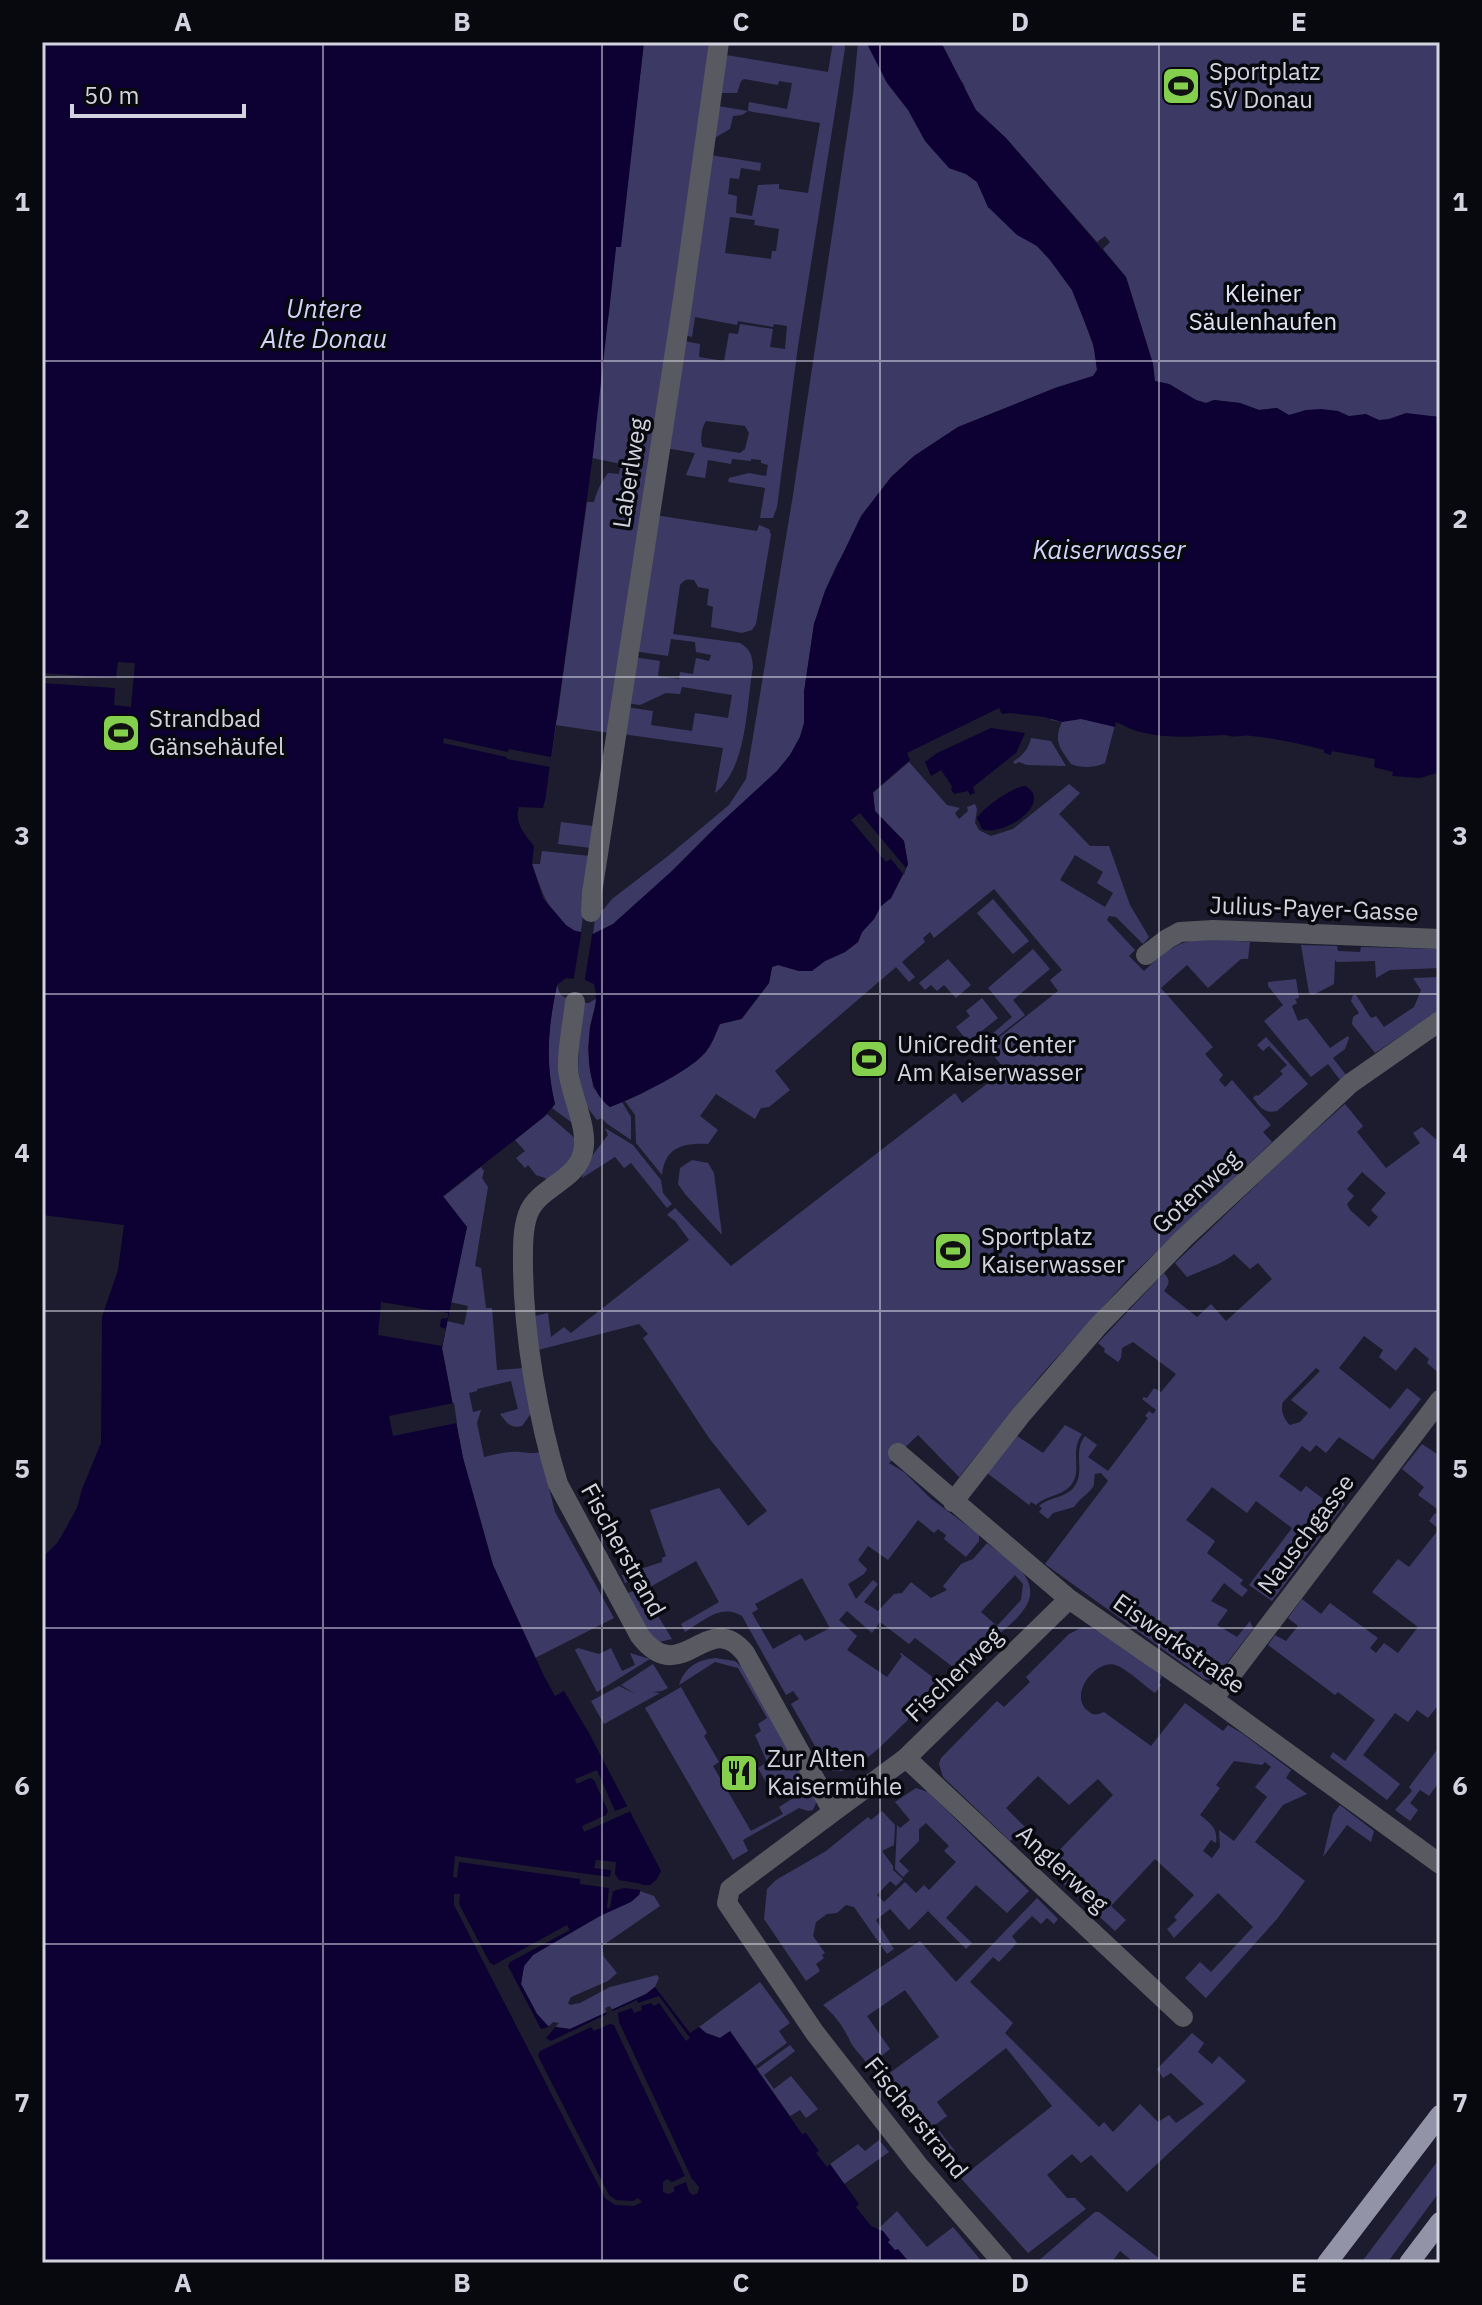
<svg xmlns="http://www.w3.org/2000/svg" width="1482" height="2305" font-family="'IBM Plex Sans',sans-serif">
<style>
.green{fill:#3c3a65;fill-rule:evenodd}
.water{fill:#0d0033}
.pier{fill:#1d1c2e}
.lines{fill:none;stroke-linecap:round;stroke-linejoin:round}
.minor{stroke:#595962;stroke-width:20}
.primary{stroke:#9393a7;stroke-width:20}
.grid{fill:none;stroke:#d3d3e0;stroke-width:2;stroke-opacity:0.55}
.labels{text-anchor:middle;stroke-width:7;stroke-linejoin:round;paint-order:stroke}
.poi-label{font-size:24px;fill:#d3d3e0;stroke:#08080f;text-anchor:start}
.park-label{font-size:24px;fill:#e0e1f3;stroke:#08080f}
.street-label{font-size:24px;fill:#d3d3e0;stroke:#08080f}
.water-label{font-size:26px;font-style:italic;fill:#d2d3f8;stroke:#08080f}
.neatline{fill:none;stroke:#d3d3e0;stroke-width:3}
.grid-label{font-size:26px;text-anchor:middle;font-weight:bold;fill:#d3d3e0}
</style>
<rect width="100%" height="100%" fill="#1d1c2e"/>
<path class="green" d="M644 42H709L696 152 609 733 556 725 546 796 520 780 557 719 587 502H594C597 491 601 482 608 473L619 474 621 464 592 458 596 426 587 420 609 314 616 247H620Z
M833 42H844L845 48 798 346 777 507 773 518H760L765 488 728 482 729 478 749 473 766 476 768 465 761 463V460L751 459V461L732 459 731 464 708 460 705 478 686 475 695 453 665 448 683 341 700 344 699 357 724 361 729 333 738 334 740 324 773 329 770 347 785 349 787 326 774 324 773 327 738 321 737 325 695 317 692 337 684 335 710 155 761 163 760 171 741 168 739 179 730 178 728 194 737 196 736 213 752 216 758 185 779 184V189L808 193 820 123 748 111 742 115 733 116 730 129 713 139 718 106 748 111 749 102 787 109 792 83 779 81 778 85 744 79 741 81 737 93H720L726 55 828 72ZM730 217 755 220 754 225 779 229 776 251H772L771 259 725 253ZM706 421 745 426 749 433 745 449 740 453 703 447C699 441 702 427 706 421Z
M858 42H883L939 155 949 168 966 174 977 182 988 207 1037 246 1050 260 1072 290 1083 317 1096 354 1097 370 1093 376 1055 388 958 427 914 456 892 477 837 564 825 591 814 624 804 692V723L800 737 790 755 777 771 716 827 672 871 613 924 593 934 596 913 604 909 612 899 668 856 729 805 746 779 793 495 853 95Z
M926 42H1440V417L1428 416 1422 424 1298 421 1277 408 1259 410 1240 403 1214 400 1206 403 1196 400 1169 384 1154 381 1153 364 1126 277 1103 249 1110 242 1105 236 1097 242 1006 138 976 111 971 104 963 83Z
M655 515 757 531 759 525 769 529 771 535 756 624 752 630 742 633 711 627 713 607 707 605 709 589 698 587 694 580C687 579 685 579 680 585L673 634 740 643C750 649 752 654 753 667 746 705 748 767 715 793L723 748 622 734 626 707 653 711 651 725 692 731 695 713 728 718 732 695 682 687 680 694 666 693 640 705 626 703 633 657 660 661 658 676 679 679 680 672 693 674 696 658 709 661 711 655 696 652 695 642 671 639 668 656 633 651Z
M1054 709 1116 721 1105 763C1095 768 1080 768 1071 764 1060 748 1053 741 1062 722L1051 720Z
M1031 738 1051 741 1066 766 1027 765 1019 762 1015 764 1013 762C1022 756 1029 749 1031 738Z
M909 762 947 805 960 808 955 813 959 819 968 811 967 807 975 804 977 809 975 823 979 830 991 836 1013 829 1069 784 1080 793 1059 814 1090 846H1109L1130 905 1149 937 1143 944 1116 917 1109 916 1107 920 1135 950 1129 956 1144 971C1153 963 1163 952 1174 947 1196 935 1226 941 1250 942L1248 959H1241L1208 988 1187 965 1161 988 1213 1047 1205 1054 1223 1075 1219 1080 1225 1087 1232 1080 1271 1125 1263 1132 1272 1142 1130 1277 1041 1375 959 1477 918 1435 889 1463 904 1472 930 1498 976 1532 979 1535V1541L966 1557 944 1539 946 1535 938 1529 934 1533 918 1520 888 1560 868 1546 858 1560 867 1569 864 1574 848 1584 856 1599 873 1580 878 1584 864 1602 878 1611 894 1594 902 1593 911 1582 931 1598 947 1590 943 1586 961 1564 973 1559 987 1543C999 1553 1016 1563 1025 1576 1045 1606 1003 1627 987 1646 979 1655 970 1665 962 1674L915 1638 909 1644 880 1622 872 1633 847 1611 839 1620 857 1636 847 1650 887 1677 902 1656 900 1654 901 1653 939 1682 940 1691 912 1713 907 1721C891 1735 849 1786 827 1767L791 1704 799 1699 793 1691 786 1695 742 1616C721 1603 703 1621 685 1632L681 1624 719 1602 696 1561 643 1591 672 1639 659 1642 647 1633 628 1593 646 1586 643 1577 625 1583 622 1575 662 1562V1558L666 1556 650 1510 719 1488 748 1526 767 1511 709 1438 643 1338 648 1334 639 1324 538 1350 535 1316 548 1313 551 1337 564 1327 571 1333 689 1240 675 1221 667 1215 675 1208 731 1266 955 1093 962 1103 1005 1070 987 1047 1058 991 1050 980 1062 970 994 889 934 938 930 932 923 938 925 942 902 962 915 977 909 982 896 967 775 1071 790 1090 769 1107 761 1108 755 1119 716 1094 700 1116 718 1130 708 1144C683 1143 665 1147 662 1175L636 1143 635 1115 625 1101 641 1094 687 1067 720 1024 742 1019 769 983 772 967 778 965 799 971H811L825 961 845 952 858 942 862 932 874 919 881 906 891 898 908 865 904 841 875 811 873 793ZM1075 855 1103 872 1097 883 1113 893 1105 907 1060 880ZM1015 1575 1023 1584 1021 1600 997 1626 981 1612ZM802 1578 830 1628 805 1641 800 1634 773 1649 752 1613 758 1609 755 1604Z
M561 822 593 826 591 848 558 844Z
M542 851 590 856 581 932C551 927 541 888 532 864H540Z
M993 899 1029 941 1013 954 977 913Z
M1301 945 1337 946 1338 951 1360 952 1361 947 1440 949V968L1390 970 1376 978 1375 961 1337 962 1335 960 1334 984 1313 995 1309 993Z
M1033 949 1050 969 1013 1000 1025 1015 997 1037 993 1033 1012 1017 988 988Z
M948 959 971 985 956 998 944 985 937 991 931 985 925 990 919 983Z
M1440 977V1010L1375 1053 1352 1024 1353 1017 1359 1013 1351 1001 1353 995H1356L1371 1018 1376 1016 1384 1027 1414 1007 1421 990 1413 978Z
M1296 979 1299 998 1295 999 1297 1003 1292 1006 1298 1021 1307 1018 1330 1048 1348 1036 1349 1038 1345 1049 1333 1058 1346 1075 1340 1080 1328 1064 1311 1077 1264 1021 1283 1005 1268 986V982Z
M557 985 560 994 570 1001 574 1121 571 1122 552 1108 555 1104C545 1061 548 1028 557 985Z
M597 998 590 1026 588 1049 593 1087 610 1107 622 1102 631 1117V1140L606 1123 602 1118 597 1120 584 1103 578 1069 581 1003H589Z
M982 998 998 1018 968 1042 956 1027 970 1016 966 1011Z
M1266 1037 1308 1084 1277 1111C1264 1114 1260 1107 1253 1098L1256 1095 1258 1096 1283 1074 1280 1071 1287 1065 1269 1046 1263 1051 1257 1045Z
M1345 1104 1363 1126 1357 1132 1386 1168 1420 1143 1413 1133 1422 1127 1440 1143V1374L1427 1363 1429 1359 1415 1347 1396 1371 1379 1357 1383 1350 1364 1336 1339 1368 1390 1409 1407 1388 1421 1399 1373 1460 1339 1437 1326 1453 1316 1445 1310 1452 1302 1446 1279 1476 1301 1492 1306 1486 1326 1501 1332 1493 1343 1500 1344 1505 1272 1601 1249 1585 1292 1528 1256 1501 1247 1513 1212 1487 1186 1520 1215 1541 1207 1553 1243 1580 1240 1584 1248 1590 1242 1597 1224 1583 1211 1601 1228 1610 1217 1625 1237 1637 1250 1621 1253 1629 1216 1677 1209 1680 1204 1679 1045 1564 1108 1481 1101 1473 1095 1474C1094 1478 1094 1482 1094 1485 1092 1491 1079 1499 1074 1507L1053 1513 1048 1519 1039 1512 1042 1508 1039 1506C1049 1497 1066 1498 1074 1487 1086 1471 1072 1453 1085 1436L1097 1445 1088 1457 1108 1471 1148 1418 1145 1416 1149 1411 1153 1414 1156 1410 1142 1399 1144 1397 1147 1398 1154 1388 1161 1392 1176 1374 1133 1342 1122 1348 1121 1358 1118 1362 1104 1352 1105 1349 1098 1343 1164 1273C1171 1281 1169 1284 1164 1291L1197 1317 1211 1304 1226 1321 1272 1279 1258 1263 1250 1269 1234 1254C1223 1264 1202 1270 1187 1277L1175 1263 1293 1150ZM1362 1172 1386 1193 1371 1210 1378 1217 1369 1227 1350 1210 1347 1204 1354 1196 1347 1189ZM1316 1368 1320 1371 1291 1400 1308 1413 1300 1422 1290 1425C1284 1420 1280 1409 1283 1402Z
M547 1114 576 1139 575 1158 546 1181 545 1178 536 1175 528 1165 525 1168 516 1158 525 1151 515 1140Z
M605 1128 633 1145 661 1180 663 1193 672 1204 667 1208 631 1163 624 1168 615 1157 582 1178 585 1165 608 1135Z
M692 1160 708 1163 714 1173 722 1235 685 1194 678 1184 680 1168Z
M481 1167 484 1171 482 1178 488 1187 475 1266 481 1268 486 1308H492L497 1370 524 1368 532 1412 522 1426C510 1429 507 1423 500 1414L518 1409 511 1381 477 1389V1391L469 1393 473 1412 481 1410 477 1423 484 1457C493 1455 503 1452 512 1452 523 1451 530 1455 540 1452L555 1512 614 1618 535 1658 493 1565 463 1458 442 1348 447 1321 464 1325 468 1306 450 1302 467 1227 443 1197Z
M1065 1425 1082 1434C1069 1452 1083 1470 1071 1485 1063 1496 1046 1495 1036 1505L1031 1502 1029 1505 987 1473 1017 1436 1043 1453Z
M1422 1444 1437 1454 1440 1449V1511L1418 1495 1424 1487 1402 1469Z
M1435 1513 1440 1517V1703L1428 1718 1417 1710 1408 1722 1395 1713 1363 1755 1400 1784 1387 1800 1330 1757 1333 1752 1345 1761 1375 1720 1338 1692 1335 1695 1268 1645 1275 1635 1286 1641 1298 1626 1288 1618 1302 1599 1321 1614 1330 1603 1378 1638 1370 1648 1376 1653 1384 1643 1398 1653 1418 1627 1372 1592 1398 1559 1409 1567 1439 1529 1429 1521Z
M1083 1627C1107 1628 1142 1661 1162 1676L1159 1682 1161 1685 1155 1693C1143 1685 1131 1672 1118 1666 1098 1656 1068 1694 1087 1710 1093 1716 1097 1715 1104 1712L1151 1746 1185 1703 1223 1731 1228 1725 1243 1734 1291 1770 1286 1778 1307 1794 1283 1805 1255 1842 1305 1881 1277 1919 1206 1998 1185 1978 1200 1962 1211 1972 1253 1927 1218 1893 1174 1938 1167 1929 1177 1920 1174 1917 1194 1895 1155 1859 1111 1906 1126 1920 1115 1931 1044 1866 1113 1795 1098 1779 1069 1805 1038 1776 1006 1808 1025 1827 1010 1841 943 1777 939 1764 941 1758 997 1701 1004 1707 1030 1682 1026 1677 1069 1634ZM1234 1761 1262 1765 1265 1762 1271 1767 1255 1787 1267 1797 1234 1841 1219 1830 1220 1847 1212 1858 1203 1851 1211 1840 1216 1843C1218 1828 1211 1824 1200 1815L1220 1788 1216 1785Z
M578 1648 599 1654 611 1648 622 1671 635 1665 630 1653 650 1659 597 1692 575 1650Z
M715 1658 735 1661 743 1668 817 1801 813 1810 808 1811 799 1808 743 1840 748 1851 733 1860 645 1708 681 1687 707 1733 704 1736 719 1762 713 1766 751 1831 783 1814 779 1807 795 1797 784 1778 768 1786 758 1768 767 1762 755 1735 761 1731 758 1724 767 1718 738 1668 715 1662 679 1685C685 1667 697 1660 715 1658Z
M653 1664 668 1688 662 1691 652 1692 660 1693 604 1724 591 1701 619 1686 635 1694 621 1685Z
M1440 1746V1781L1429 1796 1420 1790 1410 1803 1418 1810 1410 1821 1395 1810 1412 1791 1409 1787Z
M916 1788 928 1792 1029 1891 1007 1913 976 1885 946 1918 972 1943 966 1949 928 1911 909 1930 890 1909 876 1920 894 1949 887 1954 854 1907 846 1905 837 1913 827 1914 816 1922 813 1936 825 1953 822 1955 824 1958 816 1964 820 1971 806 1981 764 1919 767 1889 776 1880 826 1851 868 1817 871 1820 882 1811 895 1825 894 1845 882 1851 893 1866V1870L903 1879 896 1886 890 1881 877 1895 884 1902 905 1882 916 1893 924 1885 929 1890 956 1862 944 1851 949 1846 926 1823 919 1829V1841L899 1861 909 1871 903 1877 895 1869 897 1825 900 1828 910 1820 895 1802Z
M1340 1805 1374 1831 1371 1842 1347 1825 1323 1857 1333 1814Z
M640 1891 654 1896 660 1906 602 1946 604 1957 617 1973 608 1981 571 1997 568 2003 570 2005 580 2003 610 1987 657 1975 659 1978 655 1987 646 1994 570 2029 548 2026 537 2014 521 1984 524 1966 533 1955 573 1930 639 1895Z
M1037 1898 1058 1919 1054 1924 1047 1918 1041 1924 1032 1916 1012 1936 1017 1943 999 1962 993 1957 970 1982 1013 2023 1005 2033 1099 2127 1104 2122 1113 2132 1140 2104 1158 2122 1169 2115 1176 2123 1204 2104 1171 2073 1163 2078 1157 2069 1192 2033 1204 2043 1198 2052 1212 2064 1219 2056 1246 2081 1127 2192 1091 2155 1081 2163 1072 2154 1047 2175 1067 2198H1075L1086 2209 1028 2253 958 2175 968 2168 971 2170 1052 2106 1012 2055 1006 2048 937 2102 947 2116 935 2125 955 2151 946 2158 882 2080 884 2077 939 2037 905 1990 867 2016 890 2049 873 2063 867 2064C863 2057 855 2050 851 2043 844 2028 836 2016 823 2005L920 1941 956 1982Z
M760 1982 790 2023 779 2031 787 2043 755 2066 730 2032 720 2038 706 2033 699 2027Z
M790 2045 795 2051 764 2075 774 2089 791 2076 818 2109 806 2118 800 2110 790 2116 757 2069Z
M879 2140 889 2152 844 2184 830 2164 858 2144 865 2151Z
M1440 2158V2191L1387 2263H1361Z
M897 2211 927 2247 953 2227 983 2263H905L877 2230Z
M1095 2212H1099L1160 2259 1156 2263H1135L1120 2251 1111 2263 1037 2262Z"/>
<path class="water" d="M42 42H644L621 247H616L593 454 546 796 543 808 519 807C514 823 524 834 534 846L532 864 543 898 566 925 575 931 593 934 613 924 672 871 716 827 777 771 790 755 800 737 804 723V692L814 624 825 591 861 516 891 477 914 456 958 427 1055 388 1093 376 1097 370 1093 343 1072 290 1050 260 1037 246 1017 235 988 207 977 182 966 174 949 168 925 141 908 110 887 83 866 42H941L976 110 1006 138 1126 277 1153 364 1155 381 1169 384 1196 400 1206 403 1214 400 1240 403 1259 410 1277 408 1289 415 1306 410 1321 409 1338 411 1349 416 1366 414 1379 420 1389 419 1406 413 1440 417V772L1420 778 1392 776 1393 772 1374 767 1375 759 1332 751 1331 755 1324 753V750C1301 744 1274 738 1251 736 1241 734 1236 739 1226 735 1195 736 1164 740 1134 730 1127 728 1122 724 1116 722L1115 727 1081 719 1062 722 1044 717 1010 713 1002 714 999 708 907 753 910 760 873 792 875 811 904 841 908 864 891 898 881 906 874 919 862 932 858 942 845 952 825 961 812 971H799L778 965 772 967 769 983 741 1019 720 1024C716 1033 712 1045 705 1053 687 1073 636 1097 610 1107 587 1091 587 1055 590 1029 593 1011 599 1003 594 984L585 980 566 978 557 985C548 1028 545 1061 555 1104L544 1117 443 1196 467 1227 442 1348 463 1458 493 1565 544 1676 555 1696 564 1691 589 1733 661 1871 657 1879 650 1885H642L639 1895 631 1902 600 1916 533 1955 524 1966 521 1984 537 2014 548 2026 570 2029 646 1994 655 1987 690 2033 699 2027 706 2033 720 2038 730 2031 802 2134 806 2133 819 2151 816 2153 827 2167 830 2164 859 2204 856 2207 871 2226 883 2231 890 2240 888 2242 895 2250 898 2249 910 2263H42V1558L58 1542 77 1508 82 1489 101 1443 102 1317 118 1270 124 1225 42 1215Z
M991 728 1025 733 1016 753 973 787 975 793 970 795 968 791 954 794 951 789 952 786 941 770 931 776 925 762 937 753Z
M1025 786C1055 802 1003 838 982 829L977 818C984 807 1013 787 1025 786Z"/>
<path class="pier" d="M118 662 135 663 131 707 114 705 115 688 42 683V673L116 678Z
M444 738 508 752 509 749 551 757 550 767 507 759 506 757 443 743Z
M860 813 906 868 904 875 891 859 886 862 851 820Z
M582 928 593 929 584 984 573 983Z
M381 1302 448 1313V1318L441 1319 440 1327 446 1329 442 1346 378 1335Z
M454 1403 457 1423 393 1436 389 1416Z
M597 1770 615 1811 628 1806 631 1811 584 1832 582 1826 606 1815 608 1811 594 1780 590 1778 577 1784 575 1779Z
M455 1856 610 1877 611 1870 594 1868 596 1860 616 1862 615 1874 619 1880 642 1884 641 1890 624 1888 613 1891 610 1908H607L609 1888 580 1884V1879L459 1862 457 1878 453 1877Z
M454 1894H460L459 1904 490 1963 494 1965 567 1925 570 1930 510 1962 508 1966 541 2029 548 2027 553 2022 559 2023 546 2038 551 2041 607 2014 605 2008 610 2006 613 2011 637 2000 638 2003 659 1996 690 2038 686 2041 659 2003 654 2006 651 2003 641 2006 642 2010 634 2013 632 2008 618 2013 619 2022 692 2179 699 2187 698 2193 693 2195 689 2192 686 2182 674 2187V2192L668 2194 663 2192V2182L667 2179 672 2182 685 2176 614 2025 610 2024 594 2031 591 2027 540 2051 538 2056 609 2195 616 2200 633 2201 638 2198 642 2202 634 2206 615 2205 605 2198 454 1905Z"/>
<g class="lines">
<path class="minor" d="M591 912 592 893 683 299 719 42
M1146 955 1167 939 1180 932 1213 930 1440 939
M575 1002C573 1024 567 1048 568 1069 570 1094 589 1128 583 1152 577 1181 538 1187 528 1214 522 1231 523 1251 523 1269 524 1337 538 1418 558 1484L640 1636C682 1691 707 1606 745 1653L833 1812 730 1889 727 1903 815 2033 918 2165 1003 2263
M898 1453 1069 1599 1213 1699 1440 1864
M953 1502 1021 1415 1099 1325 1184 1238 1351 1083 1440 1021
M1213 1699 1440 1400
M906 1758 1183 2017
M833 1812 906 1758 1069 1599"/>
<path class="primary" d="M1327 2263 1440 2115
M1409 2263 1440 2222"/>
</g>
<path class="grid" d="M323 42V2263M602 42V2263M880 42V2263M1159 42V2263M42 361H1440M42 677H1440M42 994H1440M42 1311H1440M42 1628H1440M42 1944H1440"/>
<defs>
<g id="stadium-square" transform="scale(2)"><rect x="-9" y="-9" width="18" height="18" rx="4" fill="#84cf4d" stroke="#08080f"/><path d="M0-5a6.5 5 0 1 0 0 10a6.5 5 0 1 0 0-10ZM-3.5-1.8h7v3.6h-7Z" fill="#111"/></g>
<g id="restaurant-square" transform="scale(2)"><rect x="-9" y="-9" width="18" height="18" rx="4" fill="#84cf4d" stroke="#08080f"/><path d="M-5-6h1v4h1v-4h1v4h1v-4h1v5L-1.5 .5V6h-2V.5L-5-1ZM5-6V6H3V1.5H1.5Q1.5-4 5-6Z" fill="#111"/></g>
</defs>
<g fill-rule="evenodd">
<use href="#stadium-square" x="1181" y="86"/>
<use href="#stadium-square" x="121" y="733"/>
<use href="#stadium-square" x="869" y="1059"/>
<use href="#stadium-square" x="953" y="1251"/>
<use href="#restaurant-square" x="739" y="1773"/>
</g>
<g class="labels">
<g class="poi-label">
<text x="1209" y="80">Sportplatz<tspan x="1209" dy="28">SV Donau</tspan></text>
<text x="149" y="727">Strandbad<tspan x="149" dy="28">Gänsehäufel</tspan></text>
<text x="897" y="1053">UniCredit Center<tspan x="897" dy="28">Am Kaiserwasser</tspan></text>
<text x="981" y="1245">Sportplatz<tspan x="981" dy="28">Kaiserwasser</tspan></text>
<text x="767" y="1767">Zur Alten<tspan x="767" dy="28">Kaisermühle</tspan></text>
</g>
<g class="park-label">
<text x="1263" y="302">Kleiner<tspan x="1263" dy="28">Säulenhaufen</tspan></text>
</g>
<g class="street-label">
<text transform="translate(630 473) rotate(-81)" y="8">Laberlweg</text>
<text transform="translate(1314 909) rotate(2)" y="8">Julius-Payer-Gasse</text>
<text transform="translate(1196 1192) rotate(-43)" y="8">Gotenweg</text>
<text transform="translate(1306 1534) rotate(-53)" y="8">Nauschgasse</text>
<text transform="translate(623 1550) rotate(61)" y="8">Fischerstrand</text>
<text transform="translate(1179 1644) rotate(35)" y="8">Eiswerkstraße</text>
<text transform="translate(954 1675) rotate(-44)" y="8">Fischerweg</text>
<text transform="translate(1062 1869) rotate(43)" y="8">Anglerweg</text>
<text transform="translate(916 2118) rotate(51)" y="8">Fischerstrand</text>
</g>
<g class="water-label">
<text x="324" y="318">Untere<tspan x="324" dy="30">Alte Donau</tspan></text>
<text x="1109" y="559">Kaiserwasser</text>
</g>
</g>
<rect width="1482" height="2305" fill="none" stroke="#08080f" stroke-width="88"/>
<path d="M72 104v12h172v-12" fill="none" stroke="#d3d3e0" stroke-width="4"/>
<text x="84" y="104" font-size="24" fill="#d3d3e0" stroke="#08080f" stroke-width="6" paint-order="stroke">50 m</text>
<rect x="44" y="44" width="1394" height="2217" class="neatline"/>
<g class="grid-label">
<text x="183" y="31">A</text>
<text x="462" y="31">B</text>
<text x="741" y="31">C</text>
<text x="1020" y="31">D</text>
<text x="1299" y="31">E</text>
<text x="22" y="211">1</text>
<text x="1460" y="211">1</text>
<text x="22" y="528">2</text>
<text x="1460" y="528">2</text>
<text x="22" y="845">3</text>
<text x="1460" y="845">3</text>
<text x="22" y="1162">4</text>
<text x="1460" y="1162">4</text>
<text x="22" y="1478">5</text>
<text x="1460" y="1478">5</text>
<text x="22" y="1795">6</text>
<text x="1460" y="1795">6</text>
<text x="22" y="2112">7</text>
<text x="1460" y="2112">7</text>
<text x="183" y="2292">A</text>
<text x="462" y="2292">B</text>
<text x="741" y="2292">C</text>
<text x="1020" y="2292">D</text>
<text x="1299" y="2292">E</text>
</g>
</svg>
